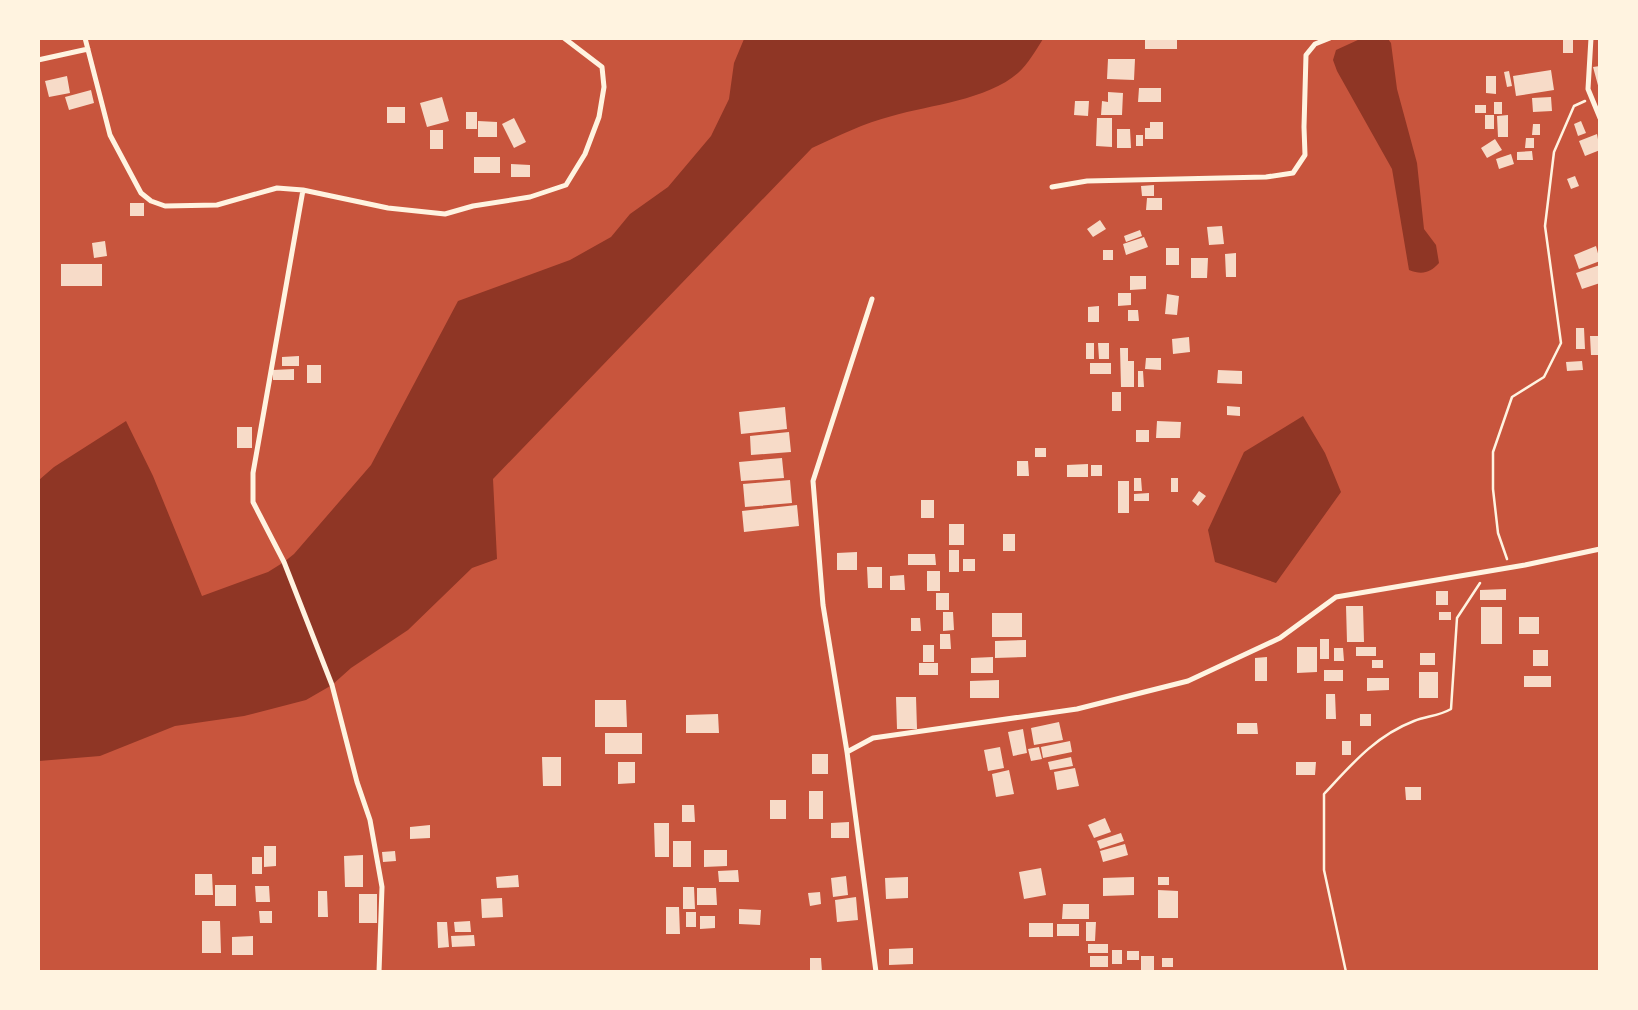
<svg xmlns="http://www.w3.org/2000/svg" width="1638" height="1010" font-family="'PT Sans Narrow',sans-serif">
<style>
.water{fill:#8f3625}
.building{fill:#f7dbc8}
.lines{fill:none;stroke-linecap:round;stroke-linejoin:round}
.path{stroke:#fff3e0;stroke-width:2.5}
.minor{stroke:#fff3e0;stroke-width:5}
</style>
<rect width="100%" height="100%" fill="#c8553d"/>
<path class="water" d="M744 39H1043C1036 50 1028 64 1018 73 987 100 930 105 892 116 864 123 838 136 812 148L493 479 497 559 472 568 408 630 351 668 332 685 306 700 244 716 175 726 100 756 39 761V480L54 467 126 421 153 476 202 596 268 572 284 562 294 554 371 465 458 301 570 260 611 237 630 214 668 187 711 136 729 99 734 63Z
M1360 39H1388L1391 43 1397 89 1417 163 1424 229 1436 245 1439 263C1430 273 1422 275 1409 270L1392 169 1337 71 1333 60 1336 50Z
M1303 416 1325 453 1341 492 1276 583 1215 562 1208 530 1244 452Z"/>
<path class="building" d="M1145 38H1177V49H1145Z
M1563 39H1573V53H1563Z
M1108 59H1135L1134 80 1107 79Z
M1600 66V89H1599L1593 67Z
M1551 70 1554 90 1516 96 1513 76Z
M1509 71 1512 86 1507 87 1504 72Z
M67 76 70 93 49 97 45 81Z
M1486 76H1496V94L1486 93Z
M1139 88H1161V102H1138Z
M91 90 94 103 69 110 65 97Z
M1108 92 1123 93 1122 115H1101L1102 101 1108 102Z
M442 97 449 121 427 127 420 103Z
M1551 97 1552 111 1533 112 1532 98Z
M1075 101H1089L1088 116 1074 115Z
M1494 102H1502V114H1494Z
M1475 105H1486V113H1475Z
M387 107H405V123H387Z
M466 112H477V129H466Z
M1485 115H1494V129H1485Z
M1508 115V137H1498L1497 116Z
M514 118 526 142 514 148 502 124Z
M1097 118H1112V147L1096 146Z
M478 121 497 122V137H478Z
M1581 121 1586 133 1578 136 1574 124Z
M1150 122H1163V139H1145V128H1150Z
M1533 124H1540V135H1532Z
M1117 129H1130L1131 148H1117Z
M430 130H443V149H430Z
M1597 134 1600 150 1585 156 1579 141Z
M1136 135H1143V146H1136Z
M1526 138H1534V148H1525Z
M1495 139 1502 150 1487 158 1481 148Z
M1532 151 1533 160H1517V152Z
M1511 154 1514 164 1499 169 1496 159Z
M474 157H500V173H474Z
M511 164 530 165V177H511Z
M1575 176 1579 186 1571 189 1567 179Z
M1154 185V196H1142L1141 186Z
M1147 198H1162V210H1146Z
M130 203H144V216H130Z
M1100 220 1106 229 1093 237 1087 229Z
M1222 226 1224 244 1209 245 1207 227Z
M1140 230 1142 236 1126 242 1124 236Z
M1144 237 1148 247 1126 255 1123 244Z
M105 241 107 256 94 258 92 243Z
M1596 246 1600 261 1579 269 1574 255Z
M1166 248H1179V265H1166Z
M1103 250H1113V260H1103Z
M1236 253V277H1226L1225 254Z
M1191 258H1208L1207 278H1191Z
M61 264H102V286H61Z
M1600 265V283L1582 289 1576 273Z
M1130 276H1146V289L1130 290Z
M1118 293H1131V305L1118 306Z
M1167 294 1179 296 1177 315 1165 314Z
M1099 306V322H1088V307Z
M1128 310H1138L1139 321H1128Z
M1576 328H1584L1585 349H1576Z
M1590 336H1600V355H1591Z
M1189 337 1190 352 1173 354 1172 339Z
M1086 343H1094V359H1086Z
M1098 343H1109V359H1099Z
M1120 348H1128V361H1134V387H1121Z
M299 356V366H282V357Z
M1146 358H1161V370L1145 369Z
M1582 361 1583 370 1567 371 1566 362Z
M1090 363H1111V374H1090Z
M307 365H321V383H307Z
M294 369V380H273V370Z
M1218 370 1242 371V384L1217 383Z
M1138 371H1143L1144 387H1138Z
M1112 392H1121V411H1112Z
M1227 406 1240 407V416L1227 415Z
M785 407 787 429 741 434 739 412Z
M1157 421 1181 422 1180 438H1156Z
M237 427H252V448H237Z
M1136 430H1149V442H1136Z
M789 432 791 452 751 455 750 436Z
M1035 448H1046V457H1035Z
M782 458 784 478 741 481 739 462Z
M1017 461H1028L1029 476H1017Z
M1088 464V477H1067V465Z
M1091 465H1102V476H1091Z
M1134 478H1141L1142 491H1134Z
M1171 478H1178V492H1171Z
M790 480 792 503 745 507 743 484Z
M1118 481H1129V513H1118Z
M1199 491 1206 496 1198 506 1192 501Z
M1149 493V501H1134V494Z
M921 500H934V518H921Z
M797 505 799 526 744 532 742 511Z
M949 524H964V545H949Z
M1003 534H1015V551H1003Z
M949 550H959V572H949Z
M857 552V570H837V553Z
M908 554H935L936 565H908Z
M963 559H975V571H963Z
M867 567H882V588H868Z
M927 571H940V591H927Z
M904 575 905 590H890V576Z
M1506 589V600H1480V590Z
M1436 591H1448V605H1436Z
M936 593H949V610H936Z
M1346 606H1363L1364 642H1347Z
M1481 607H1502V644H1481Z
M943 612H953L954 630 943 631Z
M1439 612H1451V620H1439Z
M992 613H1022V637H992Z
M1519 617H1539V634H1519Z
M911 618H920L921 631H911Z
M940 634H950L951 649H940Z
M1320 639H1329V659H1320Z
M1026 640V657L995 658V641Z
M923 645H934V662H923Z
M1297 647H1317V672L1297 673Z
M1356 647H1376V656H1356Z
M1334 648H1343L1344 661H1334Z
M1533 650H1548V666H1533Z
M1420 653H1435V665H1420Z
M993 657V673H971V658Z
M1267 657V681H1255V658Z
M1372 660H1383V668H1372Z
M919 663H938V675H919Z
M1324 670H1343V681H1324Z
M1419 672H1438V698H1419Z
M1524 676H1551V687H1524Z
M1367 678H1389V690L1367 691Z
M999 680V698H970V681Z
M1326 694H1335L1336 719H1326Z
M896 697H916L917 729H897Z
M595 700H626L627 727H595Z
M718 714 719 733H686V715Z
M1360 714H1371V726H1360Z
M1059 722 1063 740 1034 745 1031 728Z
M1237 723H1257L1258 734H1237Z
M1023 729 1027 753 1013 756 1008 732Z
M605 733H642V754H605Z
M1070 741 1072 752 1043 758 1041 747Z
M1342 741H1351V755H1342Z
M1000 747 1004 768 988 771 984 750Z
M1039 747 1042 759 1031 761 1028 749Z
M812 754H828V774H812Z
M542 757H561V786H543Z
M1071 757 1073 766 1050 770 1048 762Z
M618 762H635V783L618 784Z
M1296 762H1316L1315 775H1296Z
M1075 768 1079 786 1057 790 1054 772Z
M1009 770 1014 794 996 797 992 774Z
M1405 787H1421V800H1406Z
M809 791H823V819H809Z
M770 800H786V819H770Z
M682 805H694L695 822H682Z
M1105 818 1111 832 1094 838 1088 825Z
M849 822V838H831V823Z
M654 823H669V857H655Z
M430 825V838L410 839V827Z
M1121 833 1124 841 1100 849 1097 841Z
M673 841H691V867H673Z
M1125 844 1128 855 1103 862 1100 851Z
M264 846H276V866L264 867Z
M704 850H727V866L704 867Z
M395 851 396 861 383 862 382 852Z
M363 855V887H345L344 856Z
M252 857H262V874H252Z
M1041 868 1046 895 1024 899 1019 872Z
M738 870 739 882H719L718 871Z
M195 874H212L213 895H195Z
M518 875 519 887 497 888 496 877Z
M846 876 848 895 833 897 831 878Z
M908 877V898L886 899 885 878Z
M1134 877V895L1103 896V878Z
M1158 877H1169V885H1158Z
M215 885H236V906H215Z
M255 886H269L270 902H256Z
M683 887H694L695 909H683Z
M697 888H716L717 905H697Z
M1158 890 1178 891V918H1158Z
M318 891H327L328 917H318Z
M820 892 821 904 810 906 808 893Z
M359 894H377V923H359Z
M856 897 858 920 837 922 835 900Z
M502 898 503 917 482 918 481 899Z
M1063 904H1089V919H1062Z
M666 907H679L680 934H666Z
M739 909 761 910 760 925 739 924Z
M259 911H272V923H260Z
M686 912H696V927H686Z
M700 916H715V928L700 929Z
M202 921H220L221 953H202Z
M470 921 471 932H455L454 922Z
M437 922H447L449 947 438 948Z
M1086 922H1096L1095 941H1086Z
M1029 923H1053V937H1029Z
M1057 924H1079V936H1057Z
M474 935 475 946 452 947 451 936Z
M253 936V955H232V937Z
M1088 944H1108V953H1088Z
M913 948V964L889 965V949Z
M1112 950H1122V964H1112Z
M1127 951H1139V960H1127Z
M1090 956H1108V967H1090Z
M1141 956H1154V972H1141Z
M810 958H821L822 972H810Z
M1162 958H1173V967H1162Z"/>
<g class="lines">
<path class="path" d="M1507 559 1498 533 1493 489V452L1512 397 1544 377 1561 343 1545 226 1554 152 1574 106 1585 101
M1346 972 1324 870V794C1351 765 1375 736 1414 721 1427 716 1439 716 1451 709L1457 618 1480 583"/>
<path class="minor" d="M85 38 110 135 141 193 151 201 165 206 217 205 277 188 303 190
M1591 38 1588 89 1600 118
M38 60 88 49
M1052 187 1087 181 1266 177 1293 173 1305 155 1304 127 1306 55 1315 44 1330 38
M847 752 823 605 813 481 872 299
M379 972 382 887 370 820 357 782 332 685 284 562 253 502V473L303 190 388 208 445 214 473 206 530 197 566 185 585 154 599 117 604 87 602 67 564 38
M876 972 847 752 873 738 1077 709 1188 681 1280 638 1336 597 1525 565 1600 549"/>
</g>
<rect width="1638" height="1010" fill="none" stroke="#fff3e0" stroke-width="80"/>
</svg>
